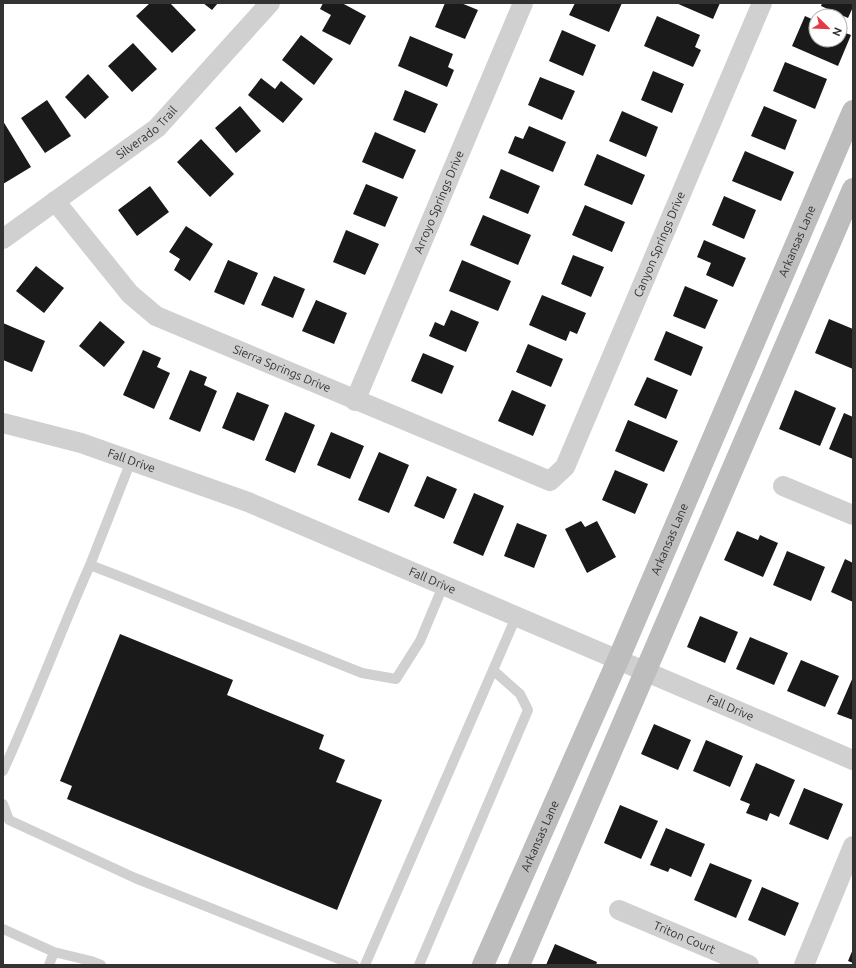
<svg xmlns="http://www.w3.org/2000/svg" width="856" height="968" font-family="Ubuntu,sans-serif">
<style>
.building{fill:#1a1a1a}
.lines{fill:none;stroke-linecap:round;stroke-linejoin:round}
.lane{stroke:#d0d0d0;stroke-width:10}
.street{stroke:#d0d0d0;stroke-width:20}
.secondary{stroke:#bdbdbd;stroke-width:22}
.labels{text-anchor:middle;stroke-width:4;stroke-linejoin:round;paint-order:stroke}
.street-label{font-size:12px;fill:#333;stroke:#fff}
</style>
<rect width="100%" height="100%" fill="#fff"/>
<path class="building" d="M150 3H170L196 30 172 53 136 16Z
M203 3H218L212 10Z
M323 3H342L366 16 350 45 322 31 331 15 320 9Z
M445 3H461L478 10 465 39 435 27Z
M575 3H622L609 32 569 15Z
M676 3H720L713 19Z
M822 3H853V7L848 18 821 6Z
M657 16 700 35 695 47 701 50 693 67 644 46Z
M805 16 816 21V40H840V31L851 35 838 66 792 46Z
M562 30 596 45 583 76 549 61Z
M301 35 333 59 314 85 282 60Z
M410 36 453 54 448 67 454 70 447 87 398 66Z
M133 43 157 69 132 92 108 66Z
M785 62 827 79 815 109 773 91Z
M653 71 684 84 672 113 641 100Z
M88 74 109 97 85 119 65 97Z
M540 77 575 91 562 120 528 105Z
M261 78 275 89 281 81 303 99 283 123 248 95Z
M405 90 438 104 425 133 393 120Z
M47 100 71 136 45 153 21 118Z
M240 106 261 131 236 153 215 128Z
M764 106 797 120 785 150 751 136Z
M622 111 658 127 646 157 609 141Z
M3 121 31 167 3 184Z
M529 126 566 142 553 172 508 153 515 136 523 139Z
M375 132 416 150 403 179 362 162Z
M201 139 234 174 210 197 177 162Z
M745 151 794 172 781 201 732 181Z
M597 154 645 175 632 205 584 185Z
M501 169 540 186 528 214 489 198Z
M366 184 398 197 385 227 353 214Z
M150 186 169 212 137 236 118 210Z
M724 196 756 210 744 239 712 225Z
M585 205 625 222 612 252 572 235Z
M483 215 531 235 518 265 470 245Z
M186 226 213 244 190 281 174 270 180 259 169 252Z
M346 230 379 244 365 275 333 262Z
M704 240 746 258 733 287 706 275 711 263 697 257Z
M573 255 604 267 591 297 561 284Z
M228 260 258 273 244 305 214 292Z
M462 260 511 281 498 311 449 291Z
M36 266 64 288 44 313 16 291Z
M274 276 305 289 293 318 261 305Z
M685 286 718 300 705 329 673 316Z
M542 295 586 313 577 334 570 331 566 341 529 325Z
M316 300 347 313 334 344 302 331Z
M451 310 479 322 466 352 429 336 435 322 444 326Z
M829 319 853 329V369L815 353Z
M100 321 125 342 104 367 79 346Z
M3 323 45 341 32 372 3 360Z
M666 331 703 347 691 376 654 360Z
M528 344 563 359 551 387 516 372Z
M143 350 161 358 157 367 170 373 154 409 123 395Z
M423 353 454 366 442 394 411 381Z
M190 370 207 377 204 385 217 391 200 432 169 419Z
M647 377 678 390 666 419 634 405Z
M512 390 546 405 533 436 498 421Z
M795 390 836 408 820 446 779 429Z
M237 392 269 405 254 441 222 428Z
M285 412 315 425 295 473 265 460Z
M844 413 853 417V459L829 449Z
M628 420 678 441 664 472 615 451Z
M331 432 364 446 350 479 317 465Z
M379 452 409 465 389 513 358 500Z
M615 470 648 484 635 514 602 500Z
M427 476 457 489 444 519 414 506Z
M474 493 504 506 483 556 453 543Z
M581 521 585 527 597 521 616 557 587 573 565 529Z
M517 523 547 535 534 568 504 556Z
M737 531 758 540 760 535 778 543 763 577 724 560Z
M787 551 825 567 811 601 773 585Z
M845 559 853 563V602L831 592Z
M700 616 738 632 725 663 687 647Z
M120 634 233 680 227 695 324 735 319 749 345 760 336 782 382 800 337 910 67 799 72 786 60 781Z
M750 637 788 653 774 685 736 669Z
M801 660 839 676 825 707 787 691Z
M853 677V720L837 714Z
M654 724 691 740 678 770 641 754Z
M706 740 743 756 730 787 693 771Z
M756 763 795 780 779 817 770 813 767 821 746 813 750 804 740 800Z
M804 788 843 804 828 840 789 824Z
M620 805 658 821 641 859 604 843Z
M666 828 705 844 691 877 670 868 668 872 650 865Z
M710 863 752 880 736 918 694 900Z
M762 887 799 903 785 936 748 920Z
M555 944 597 962 596 965H546Z
M853 949V963L848 961Z"/>
<g class="lines">
<path class="lane" d="M131 461 90 565 129 580 362 673 396 679 420 641 443 586
M3 771C34 703 60 633 90 565
M3 804 9 820 135 878 354 965
M3 929 54 952 91 961 101 965
M49 965 54 952
M365 965 516 617
M419 965 528 710 520 694 493 670"/>
<g class="street">
<path id="s1" d="M55 201 130 294 156 316 550 481 565 467 762 3"/>
<path id="s2" d="M3 239 157 128 270 3"/>
<path id="s3" d="M355 401 523 3"/>
<path id="s4" d="M3 423 81 443 248 502 853 760"/>
<path d="M783 486 853 515"/>
<path id="s5" d="M619 910 749 965"/>
<path d="M804 965 853 846"/>
</g>
<g class="secondary">
<path id="s6" d="M483 965 618 660 853 111"/>
<path d="M519 965 853 189"/>
</g>
</g>
<g class="labels">
<g class="street-label">
<text dy="4" stroke="none"><textPath href="#s2" startOffset="179">Silverado Trail</textPath></text>
<text dy="4" stroke="none"><textPath href="#s3" startOffset="216">Arroyo Springs Drive</textPath></text>
<text dy="4" stroke="none"><textPath href="#s6" startOffset="789">Arkansas Lane</textPath></text>
<text dy="4" stroke="none"><textPath href="#s1" startOffset="843">Canyon Springs Drive</textPath></text>
<text dy="4" stroke="none"><textPath href="#s1" startOffset="290">Sierra Springs Drive</textPath></text>
<text dy="4" stroke="none"><textPath href="#s4" startOffset="134">Fall Drive</textPath></text>
<text dy="4" stroke="none"><textPath href="#s6" startOffset="465">Arkansas Lane</textPath></text>
<text dy="4" stroke="none"><textPath href="#s4" startOffset="458">Fall Drive</textPath></text>
<text dy="4" stroke="none"><textPath href="#s4" startOffset="782">Fall Drive</textPath></text>
<text dy="4" stroke="none"><textPath href="#s6" startOffset="141">Arkansas Lane</textPath></text>
<text dy="4" stroke="none"><textPath href="#s5" startOffset="71">Triton Court</textPath></text>
</g>
</g>
<rect width="856" height="968" fill="none" stroke="#333333" stroke-width="8"/>
<g transform="translate(828 28) rotate(113)"><circle r="19" fill="#ffffff" stroke="#adadad"/>
<path d="M0-3L7 15L0 10L-7 15Z" fill="#e63946"/>
<text y="-6" font-size="11" font-weight="bold" text-anchor="middle" fill="#333333">N</text>
</g>
</svg>
